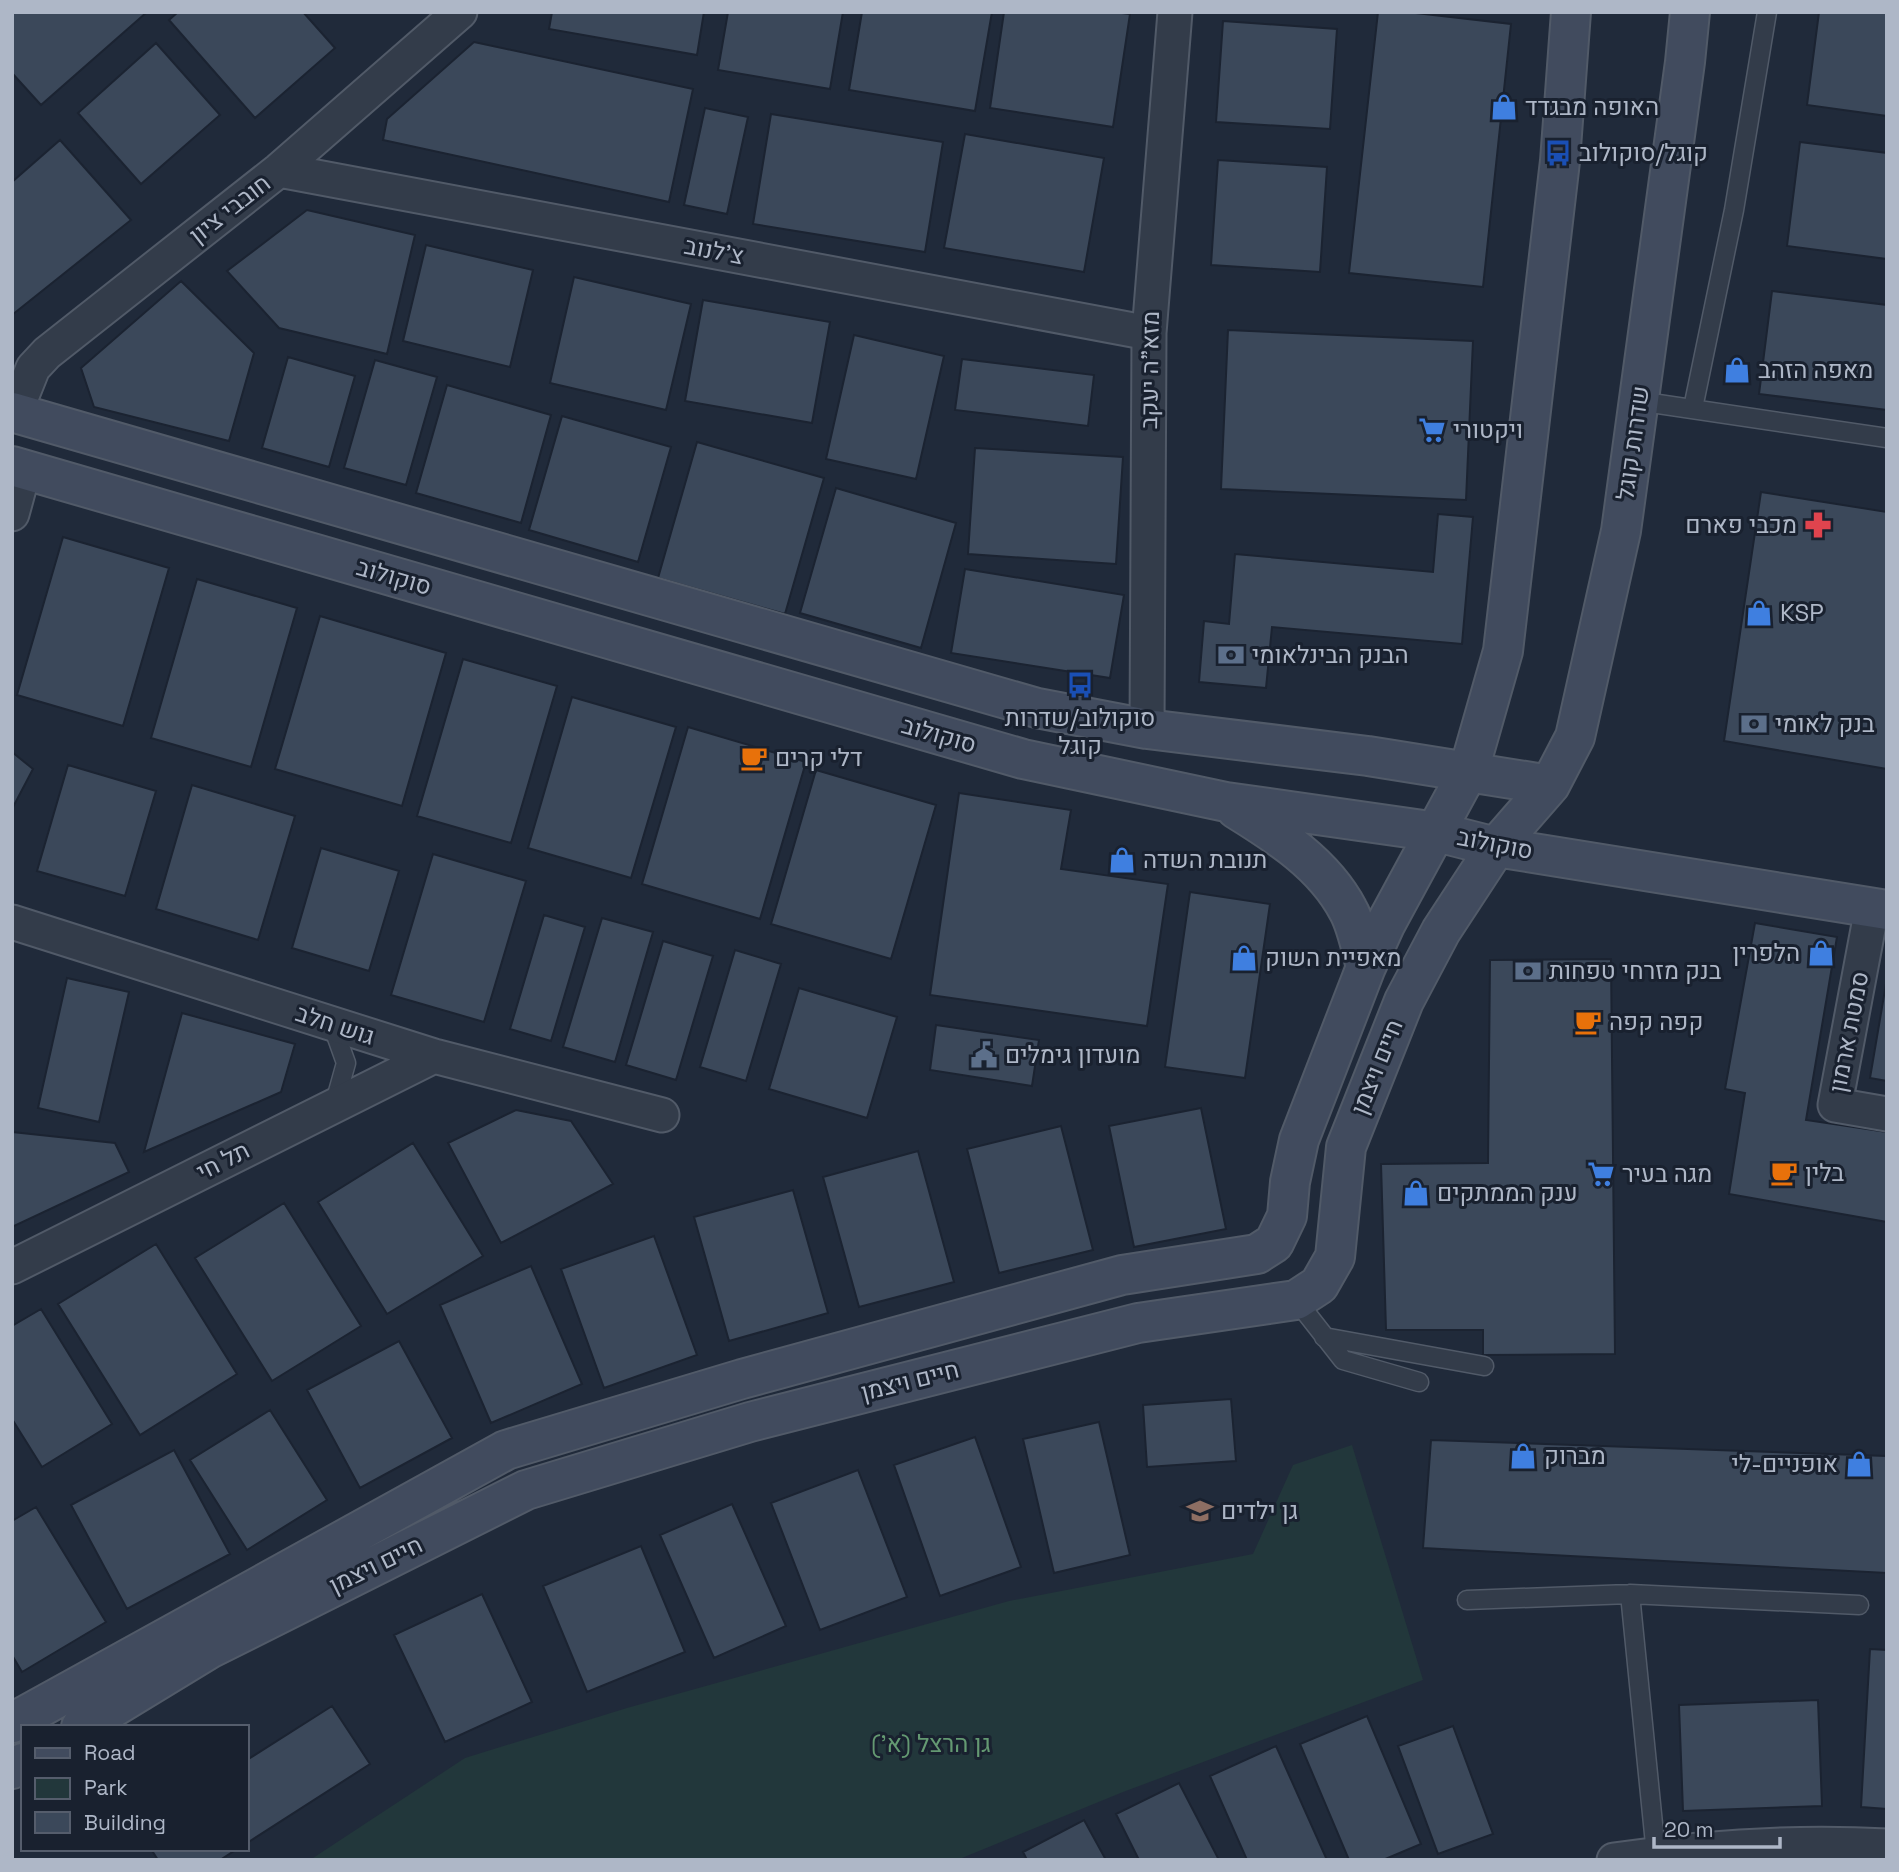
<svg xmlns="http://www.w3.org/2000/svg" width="1899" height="1872" font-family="'Space Grotesk',Heebo,sans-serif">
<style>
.green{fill:#22373b}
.building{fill:#3b485a;stroke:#1b2331;stroke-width:2}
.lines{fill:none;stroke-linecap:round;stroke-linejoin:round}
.lane-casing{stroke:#515a68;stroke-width:21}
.street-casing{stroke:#515a68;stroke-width:37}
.secondary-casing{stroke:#515a68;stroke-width:42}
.lane{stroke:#333c4a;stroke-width:18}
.street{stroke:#333c4a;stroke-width:33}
.secondary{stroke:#414b5e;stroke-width:38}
.labels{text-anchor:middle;stroke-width:6;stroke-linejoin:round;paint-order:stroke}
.poi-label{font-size:24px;fill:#aeb7c7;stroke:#19212f;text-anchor:start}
.street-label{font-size:24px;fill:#aeb7c7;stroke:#19212f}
.park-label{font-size:24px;fill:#649972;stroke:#19212f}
</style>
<rect width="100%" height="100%" fill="#202a3a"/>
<path class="green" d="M1352 1445 1423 1680 1123 1792 957 1860H310L465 1758 627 1708 1009 1601 1253 1554 1293 1465Z"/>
<path class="building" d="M12 12H147L41 105 12 73Z
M178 12H303L335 48 255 118 169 20Z
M552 12H704L697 55 549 29Z
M728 12H843L830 89 718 70Z
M862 12H992L975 111 849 90Z
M1004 12H1114L1130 14 1113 127 990 108Z
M1378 12H1407L1511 24 1483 287 1349 273Z
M1819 12H1887V116L1807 105Z
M1223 21 1337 29 1330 129 1216 122Z
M474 42 693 89 669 202 383 140 387 119Z
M156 43 220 115 141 184 78 113Z
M705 108 748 117 727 214 684 205Z
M771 114 943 142 925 252 753 224Z
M965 134 1104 158 1084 272 944 248Z
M60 140 131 220 12 315V182Z
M1800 142 1887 153V259L1787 246Z
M1218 160 1327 167 1320 272 1211 265Z
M307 210 415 235 387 354 279 328 227 271Z
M426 245 533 270 510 367 403 341Z
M574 277 691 304 666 410 550 383Z
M181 281 254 353 229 441 94 407 81 368Z
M1772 291 1887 305V410L1759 394Z
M703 300 830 322 812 423 685 401Z
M1228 330 1473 341 1466 500 1221 489Z
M854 335 944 356 916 479 826 459Z
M288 357 355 376 329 467 262 448Z
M962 359 1094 375 1088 426 955 410Z
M375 360 437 377 406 485 344 468Z
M447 385 551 415 521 523 416 493Z
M562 416 671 447 638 562 529 530Z
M697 442 824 478 785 614 658 578Z
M975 448 1123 457 1116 564 968 554Z
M836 488 956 523 921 648 800 613Z
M1761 492 1887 512V769L1724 741Z
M1438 514 1473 517 1462 644 1272 627 1266 688 1199 682 1204 621 1229 624 1235 554 1433 572Z
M63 537 169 568 123 726 17 695Z
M965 569 1124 595 1110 678 951 653Z
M197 579 297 608 251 767 151 738Z
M320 616 446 653 402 806 275 769Z
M463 659 557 686 511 843 417 816Z
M572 697 676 727 631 878 528 848Z
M688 727 806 762 760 919 642 884Z
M12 752 33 769 12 809Z
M68 765 156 791 125 896 37 871Z
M816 770 936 805 891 959 771 924Z
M192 785 295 816 258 940 156 909Z
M959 793 1071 810 1061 869 1168 884 1147 1026 930 995Z
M321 848 399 871 369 971 292 948Z
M433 854 526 881 484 1022 391 995Z
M1190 892 1270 904 1245 1078 1165 1067Z
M544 915 585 927 551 1041 510 1029Z
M602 918 653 932 615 1062 563 1047Z
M1755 923 1837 937 1806 1120 1887 1132V1222L1729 1194 1745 1093 1725 1089Z
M663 941 713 956 676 1080 626 1065Z
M735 950 781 964 746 1081 700 1067Z
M1611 959 1615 1354 1483 1355V1330H1386L1381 1164 1488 1163 1490 960Z
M67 978 129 992 99 1122 38 1108Z
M1887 978V1081L1870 1078Z
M799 988 897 1017 867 1118 769 1089Z
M182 1013 295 1044 281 1092 144 1152Z
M936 1025 1039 1040 1032 1086 930 1070Z
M1201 1108 1226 1229 1134 1247 1109 1126Z
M516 1110 571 1121 613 1184 501 1243 448 1143Z
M1061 1126 1093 1250 999 1273 967 1149Z
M12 1132 115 1143 129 1172 12 1227Z
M413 1143 483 1256 387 1314 318 1202Z
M918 1151 954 1282 859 1307 823 1177Z
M793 1190 828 1313 729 1341 694 1217Z
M284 1203 361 1326 272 1381 195 1258Z
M654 1236 697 1355 604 1388 561 1269Z
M156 1244 237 1374 140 1435 58 1304Z
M531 1266 582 1384 491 1423 440 1305Z
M41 1309 112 1424 42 1467 12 1419V1326Z
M399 1341 452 1438 360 1488 307 1390Z
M1231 1399 1236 1461 1147 1467 1143 1405Z
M270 1410 327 1500 247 1550 190 1460Z
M1099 1422 1130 1555 1054 1573 1023 1439Z
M975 1437 1021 1567 940 1596 894 1465Z
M1431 1440 1887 1456V1573L1423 1548Z
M174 1450 230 1554 127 1609 71 1505Z
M858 1470 907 1597 820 1630 771 1503Z
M732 1504 786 1626 714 1658 660 1535Z
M36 1507 106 1622 22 1672 12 1655V1521Z
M641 1546 685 1652 587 1692 543 1586Z
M482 1594 532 1702 445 1742 394 1635Z
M1870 1649 1887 1650V1809L1861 1807Z
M1818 1700 1822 1806 1683 1811 1679 1705Z
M332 1706 370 1764 247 1843V1760Z
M1367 1716 1421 1844 1383 1860H1349L1300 1744Z
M1453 1726 1493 1834 1438 1854 1398 1746Z
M1276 1746 1327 1860H1247L1210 1776Z
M1179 1783 1219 1860H1139L1116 1814Z
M1084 1820 1106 1860H1027L1023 1852Z
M151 1849H237L220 1860H158Z"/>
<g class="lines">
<g class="lane-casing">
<path id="lane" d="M1638 401 1887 438
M1693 408 1734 210 1767 12
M332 1024 346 1063 334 1106
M1296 1300 1343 1360 1419 1382
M1324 1337 1484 1366
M1630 1594 1656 1854
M1467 1600 1630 1594 1859 1605"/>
</g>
<g class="street-casing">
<path id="street" d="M279 170 1149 333
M15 413 33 368 47 353 279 170 460 12
M12 514 24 470
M1147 729 1149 333 1175 12
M1872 908 1835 1105 1887 1114
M12 922 434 1056 662 1115
M12 1267 434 1056
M1614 1860C1704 1847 1797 1841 1887 1846"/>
</g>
<g class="secondary-casing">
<path id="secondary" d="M12 412 1037 708 1147 729 1368 756 1550 785
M12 466 1023 759 1226 802 1437 832 1496 847 1887 910
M1236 809C1278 835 1324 864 1348 910 1357 926 1361 949 1366 967
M12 1723 506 1450 742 1379 1122 1275 1257 1254 1274 1243 1287 1216 1290 1182 1299 1140 1366 967 1385 925 1469 770 1503 651 1560 161 1571 12
M81 1727 209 1649 526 1490 750 1422 1138 1323 1296 1300 1319 1285 1335 1257 1346 1147 1404 1001 1441 931 1496 847 1550 785 1575 737 1621 531 1685 62 1690 12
M12 1769 23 1763"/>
</g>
<use href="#lane" class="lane"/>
<use href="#street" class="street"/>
<use href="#secondary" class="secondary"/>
</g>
<defs>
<g id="shop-bare" transform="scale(2.1)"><path d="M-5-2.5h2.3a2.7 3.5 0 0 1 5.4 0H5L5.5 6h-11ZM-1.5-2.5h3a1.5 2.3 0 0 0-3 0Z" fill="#3f7fe0" stroke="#19212f" stroke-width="2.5" paint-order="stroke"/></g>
<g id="bus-bare" transform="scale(2.1)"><path d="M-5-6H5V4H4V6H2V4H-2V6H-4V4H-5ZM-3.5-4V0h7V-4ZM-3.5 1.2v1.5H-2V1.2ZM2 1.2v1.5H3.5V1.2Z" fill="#1a4fb4" stroke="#19212f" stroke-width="2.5" paint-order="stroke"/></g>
<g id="supermarket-bare" transform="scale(2.1)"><path d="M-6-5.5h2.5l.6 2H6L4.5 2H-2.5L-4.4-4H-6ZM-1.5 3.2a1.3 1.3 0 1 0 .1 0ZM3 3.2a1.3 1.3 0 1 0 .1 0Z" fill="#3f7fe0" stroke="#19212f" stroke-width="2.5" paint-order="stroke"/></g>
<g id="pharmacy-bare" transform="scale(2.1)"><path d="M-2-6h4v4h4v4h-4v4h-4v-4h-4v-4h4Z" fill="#e0444e" stroke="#19212f" stroke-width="2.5" paint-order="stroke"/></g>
<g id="bank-bare" transform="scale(2.1)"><path d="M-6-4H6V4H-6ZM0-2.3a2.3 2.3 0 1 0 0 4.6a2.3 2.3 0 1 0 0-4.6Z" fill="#5c6f8a" stroke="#19212f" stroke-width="2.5" paint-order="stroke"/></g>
<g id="cafe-bare" transform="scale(2.1)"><path d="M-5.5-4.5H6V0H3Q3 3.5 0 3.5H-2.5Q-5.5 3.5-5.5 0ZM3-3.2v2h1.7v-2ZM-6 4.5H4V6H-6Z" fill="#e8710a" stroke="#19212f" stroke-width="2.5" paint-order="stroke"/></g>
<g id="civic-bare" transform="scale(2.1)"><path d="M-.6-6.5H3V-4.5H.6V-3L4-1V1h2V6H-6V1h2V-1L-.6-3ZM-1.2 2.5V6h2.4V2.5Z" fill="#5c6f8a" stroke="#19212f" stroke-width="2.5" paint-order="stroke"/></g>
<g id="school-bare" transform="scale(2.1)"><path d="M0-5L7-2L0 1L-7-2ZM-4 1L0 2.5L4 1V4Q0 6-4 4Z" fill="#8d6e63" stroke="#19212f" stroke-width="2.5" paint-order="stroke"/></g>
</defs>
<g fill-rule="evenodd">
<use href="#shop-bare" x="1504" y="107"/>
<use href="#bus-bare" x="1558" y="153"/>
<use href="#shop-bare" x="1737" y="370"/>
<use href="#supermarket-bare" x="1432" y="430"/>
<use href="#pharmacy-bare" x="1818" y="525"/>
<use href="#shop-bare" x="1759" y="613"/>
<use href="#bank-bare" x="1231" y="655"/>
<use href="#bus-bare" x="1080" y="685"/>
<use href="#bank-bare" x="1754" y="724"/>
<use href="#cafe-bare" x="754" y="758"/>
<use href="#shop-bare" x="1122" y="860"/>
<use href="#shop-bare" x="1821" y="953"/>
<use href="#shop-bare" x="1244" y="958"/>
<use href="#bank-bare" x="1528" y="971"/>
<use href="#cafe-bare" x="1588" y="1022"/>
<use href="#civic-bare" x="984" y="1055"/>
<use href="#cafe-bare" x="1784" y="1173"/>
<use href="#supermarket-bare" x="1601" y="1174"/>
<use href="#shop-bare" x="1416" y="1193"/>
<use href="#shop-bare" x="1523" y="1456"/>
<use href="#shop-bare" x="1859" y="1464"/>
<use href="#school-bare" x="1200" y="1511"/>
</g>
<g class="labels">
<g class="poi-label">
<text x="1525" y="115">האופה מבגדד</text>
<text x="1579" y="161">קוגל/סוקולוב</text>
<text x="1758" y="378">מאפה הזהב</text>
<text x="1453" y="438">ויקטורי</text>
<text x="1797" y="533" text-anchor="end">מכבי פארם</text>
<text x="1780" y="621">KSP</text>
<text x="1252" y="663">הבנק הבינלאומי</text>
<text x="1080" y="726" text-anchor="middle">סוקולוב/שדרות<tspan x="1080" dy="28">קוגל</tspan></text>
<text x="1775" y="732">בנק לאומי</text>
<text x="775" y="766">דלי קרים</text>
<text x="1143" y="868">תנובת השדה</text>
<text x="1800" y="961" text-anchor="end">הלפרין</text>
<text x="1265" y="966">מאפיית השוק</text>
<text x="1549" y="979">בנק מזרחי טפחות</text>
<text x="1609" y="1030">קפה קפה</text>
<text x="1005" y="1063">מועדון גימלים</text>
<text x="1805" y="1181">בלין</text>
<text x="1622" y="1182">מגה בעיר</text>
<text x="1437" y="1201">ענק הממתקים</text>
<text x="1544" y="1464">מברוק</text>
<text x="1838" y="1472" text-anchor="end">אופניים-לי</text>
<text x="1221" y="1519">גן ילדים</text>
</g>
<g class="street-label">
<text transform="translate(230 209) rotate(-38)" y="8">חובבי ציון</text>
<text transform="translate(714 251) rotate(11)" y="8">צ'לנוב</text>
<text transform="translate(1150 370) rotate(-89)" y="8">מזא"ה יעקב</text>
<text transform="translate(1633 443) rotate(-82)" y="8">שדרות קוגל</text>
<text transform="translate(394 577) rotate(16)" y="8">סוקולוב</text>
<text transform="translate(939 735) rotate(16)" y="8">סוקולוב</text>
<text transform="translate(1495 844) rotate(11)" y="8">סוקולוב</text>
<text transform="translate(335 1025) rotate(18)" y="8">גוש חלב</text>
<text transform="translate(1849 1032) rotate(-79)" y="8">סמטת ארמון</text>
<text transform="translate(1377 1067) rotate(-68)" y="8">חיים ויצמן</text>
<text transform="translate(223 1161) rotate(-27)" y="8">תל חי</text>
<text transform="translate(910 1381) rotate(-14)" y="8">חיים ויצמן</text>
<text transform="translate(376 1565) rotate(-26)" y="8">חיים ויצמן</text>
</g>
<g class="park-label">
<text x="931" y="1752">גן הרצל (א')</text>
</g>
</g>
<rect width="1899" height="1872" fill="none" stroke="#aeb7c7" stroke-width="28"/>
<rect x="21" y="1725" width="228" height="126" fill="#19212f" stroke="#555d6c" stroke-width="2"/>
<rect x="35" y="1748" width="35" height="10" fill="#414b5e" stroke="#555d6c" stroke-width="2"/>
<text x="84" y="1760" font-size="21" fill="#aeb7c7">Road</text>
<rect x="35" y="1778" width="35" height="21" fill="#22373b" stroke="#555d6c" stroke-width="2"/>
<text x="84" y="1795" font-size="21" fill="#aeb7c7">Park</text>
<rect x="35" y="1812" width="35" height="21" fill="#3b485a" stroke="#555d6c" stroke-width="2"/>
<text x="84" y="1830" font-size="21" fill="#aeb7c7">Building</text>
<path d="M1654 1837v10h126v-10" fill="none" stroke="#aeb7c7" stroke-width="3.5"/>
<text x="1664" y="1837" font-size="21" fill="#aeb7c7" stroke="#19212f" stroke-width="5" paint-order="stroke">20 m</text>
</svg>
